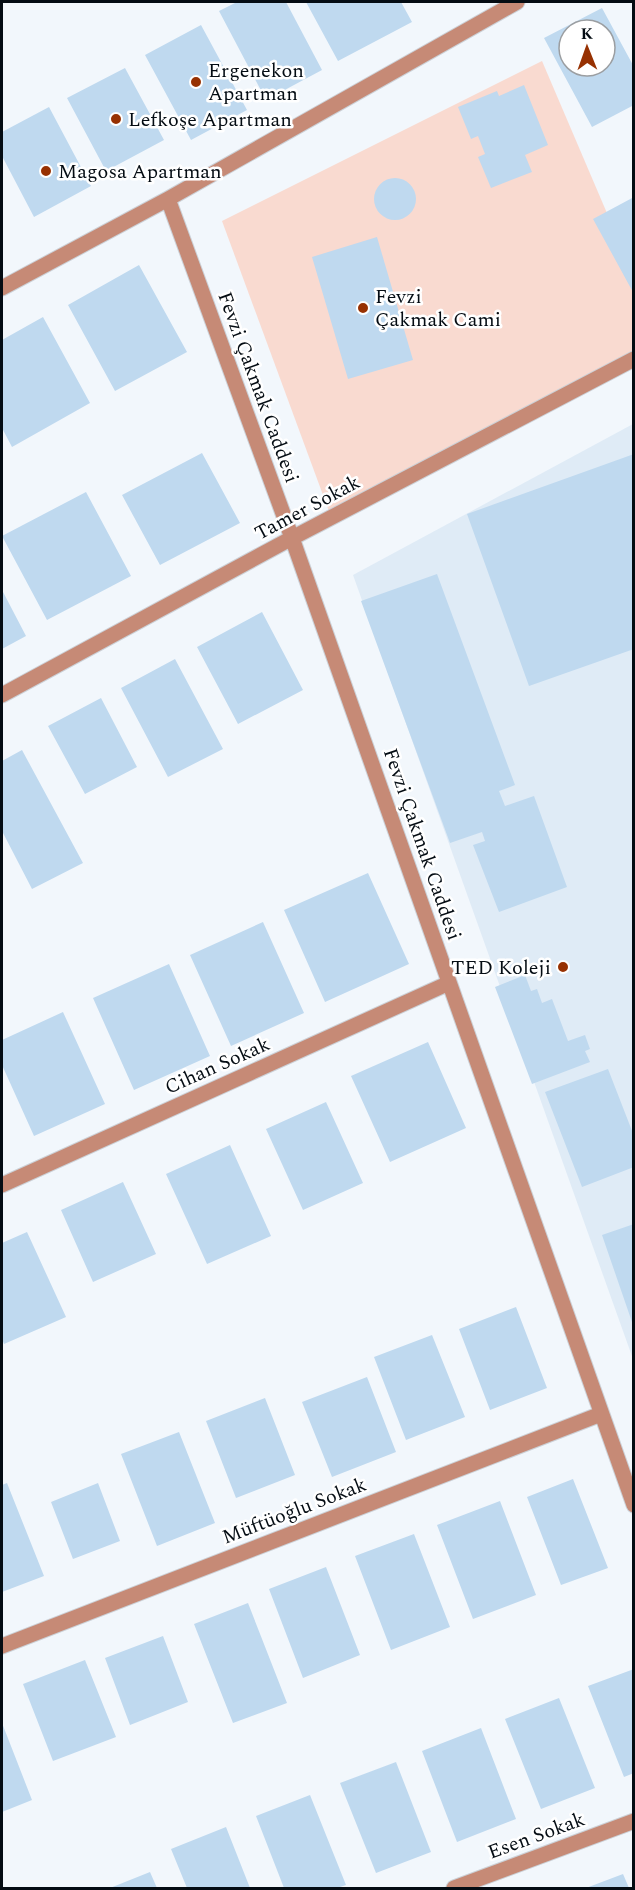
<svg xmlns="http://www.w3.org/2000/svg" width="635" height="1890" font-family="Spectral,serif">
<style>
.built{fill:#dfebf6}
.green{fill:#f9dad0}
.building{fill:#bfd9ef;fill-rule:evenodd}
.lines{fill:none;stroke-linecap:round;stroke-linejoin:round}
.minor-casing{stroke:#ccd1d7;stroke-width:17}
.minor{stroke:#c68a76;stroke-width:15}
.poi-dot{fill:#973102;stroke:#fff;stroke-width:2}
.labels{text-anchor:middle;stroke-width:5;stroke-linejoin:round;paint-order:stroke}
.poi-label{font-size:20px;fill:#040c13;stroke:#fff;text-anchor:start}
.street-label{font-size:20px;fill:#040c13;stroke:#fff}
</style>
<rect width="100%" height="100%" fill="#f2f7fc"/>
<path class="built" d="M633 424V1359L353 575Z"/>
<path class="green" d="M542 61 633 274V357L330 514 222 221Z"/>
<path class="building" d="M237 2H286L322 70 266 100 219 11Z
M306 2H401L412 22 338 61Z
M602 8 634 67V105L592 127 544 38ZM569 30H605V66H569Z
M201 25 247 110 191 140 145 55Z
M125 68 164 140 106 171 67 98Z
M524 85 548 145 525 155 532 172 491 188 478 157 485 154 478 136 471 139 458 107 497 91 499 96Z
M49 107 91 186 34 217 2 156V132Z
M374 199a21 21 0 1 1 42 0a21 21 0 1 1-42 0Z
M634 197V294L593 219Z
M377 237 413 360 348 379 312 257Z
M139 265 187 352 115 391 68 305Z
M43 317 90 403 12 447 2 428V340Z
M202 453 240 523 160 565 122 495Z
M634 454V649L529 686 467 514Z
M86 492 131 576 47 620 2 536Z
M437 574 515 785 499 791 505 806 534 796 567 887 499 912 473 845 485 841 482 832 450 843 361 601Z
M2 590 26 636 2 649Z
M262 612 303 690 238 724 197 647Z
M175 659 223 749 168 777 121 688Z
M101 698 137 767 85 794 48 726Z
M22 750 83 863 32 889 2 831V761Z
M368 873 409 964 325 1002 284 910Z
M263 922 304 1013 231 1046 190 955Z
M169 964 210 1056 134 1090 93 998Z
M525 975 531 991 537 989 542 1003 552 999 568 1041 585 1035 590 1049 585 1051 590 1062 532 1084 495 987Z
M63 1012 105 1104 34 1136 2 1065V1040Z
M428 1042 466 1128 390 1162 351 1076Z
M608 1069 634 1136V1167L582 1187 545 1092Z
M326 1102 363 1183 303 1210 266 1129Z
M230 1145 271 1236 207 1264 166 1174Z
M123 1182 156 1254 93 1282 61 1210Z
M634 1224V1325H633L602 1235Z
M27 1232 66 1317 4 1344 2 1339V1243Z
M516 1307 547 1388 490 1410 459 1329Z
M432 1335 465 1417 406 1440 374 1357Z
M367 1377 396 1452 332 1477 302 1402Z
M265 1398 295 1475 236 1498 206 1421Z
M179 1432 215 1523 157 1546 121 1454Z
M573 1479 608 1568 561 1585 527 1497Z
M7 1483 44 1576 2 1592V1485Z
M98 1483 120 1541 73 1559 51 1502Z
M500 1501 536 1595 473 1619 437 1525Z
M414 1534 450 1627 391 1650 355 1556Z
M326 1567 360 1655 303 1678 269 1589Z
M248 1603 287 1703 233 1723 194 1624Z
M163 1636 188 1702 130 1725 105 1658Z
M85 1660 116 1737 53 1761 23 1684Z
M634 1669V1773L624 1777 588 1686Z
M559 1698 595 1788 541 1809 505 1719Z
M2 1723 32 1800 2 1812Z
M481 1728 516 1819 457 1842 422 1751Z
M396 1762 431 1852 376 1873 340 1783Z
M310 1795 346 1885 337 1888H284L256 1816Z
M226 1827 250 1888H187L171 1849Z
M150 1872 157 1888H110Z
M623 1874 629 1888H586Z"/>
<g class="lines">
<g class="minor-casing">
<path id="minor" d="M168 199 292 538 634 1505
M2 288 168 199 517 2
M2 695 292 538 634 359
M2 1185 449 983
M2 1646 601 1414
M454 1888 634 1821"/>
</g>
<use href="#minor" class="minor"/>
</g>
<g class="poi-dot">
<circle cx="196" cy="82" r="6"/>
<circle cx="116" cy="119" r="6"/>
<circle cx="46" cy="171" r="6"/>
<circle cx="363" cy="308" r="6"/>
<circle cx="563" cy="967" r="6"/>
</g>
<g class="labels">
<g class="poi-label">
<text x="208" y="77">Ergenekon<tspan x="208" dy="23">Apartman</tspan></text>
<text x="128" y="126">Lefkoşe Apartman</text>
<text x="58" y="178">Magosa Apartman</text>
<text x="375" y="303">Fevzi<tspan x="375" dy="23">Çakmak Cami</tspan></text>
<text x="551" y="974" text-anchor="end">TED Koleji</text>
</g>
<g class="street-label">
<text transform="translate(259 387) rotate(70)" y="7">Fevzi Çakmak Caddesi</text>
<text transform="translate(307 507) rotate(-28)" y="7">Tamer Sokak</text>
<text transform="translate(423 844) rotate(71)" y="7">Fevzi Çakmak Caddesi</text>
<text transform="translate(217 1065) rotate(-24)" y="7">Cihan Sokak</text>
<text transform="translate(294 1510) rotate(-21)" y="7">Müftüoğlu Sokak</text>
<text transform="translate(536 1835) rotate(-20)" y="7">Esen Sokak</text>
</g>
</g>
<rect width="635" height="1890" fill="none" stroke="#040c13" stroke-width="6"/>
<g transform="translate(587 48) rotate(359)"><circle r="28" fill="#ffffff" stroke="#9b9ea1" stroke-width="1.5"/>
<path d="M0-4.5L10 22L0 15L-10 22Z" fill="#973102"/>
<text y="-9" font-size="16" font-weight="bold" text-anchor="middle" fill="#040c13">K</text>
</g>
</svg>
